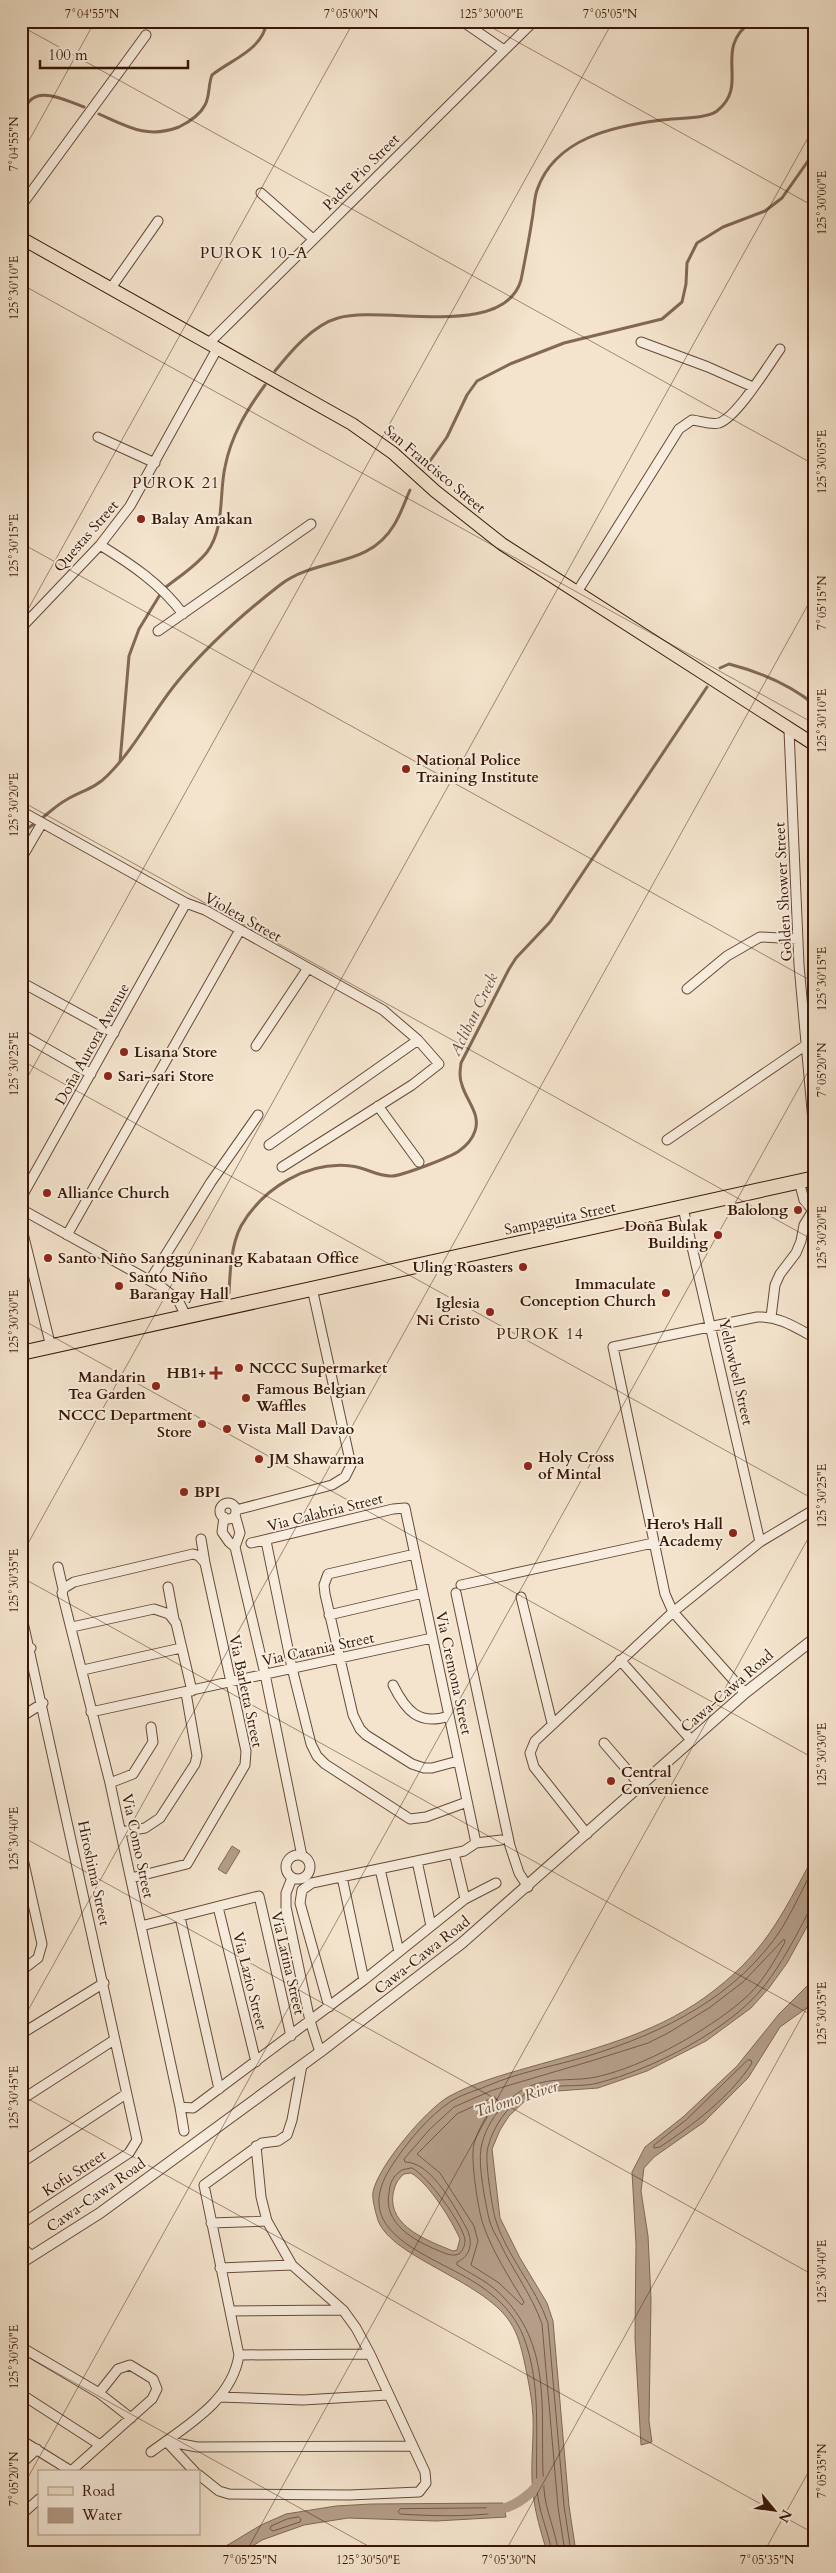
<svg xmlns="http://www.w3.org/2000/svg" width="836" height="2573" font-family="Cardo,serif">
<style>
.water{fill:#b49e89;stroke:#826855;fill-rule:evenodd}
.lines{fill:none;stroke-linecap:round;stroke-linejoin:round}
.shore{stroke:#765a48;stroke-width:1}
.stream{stroke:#826855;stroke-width:3}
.canal{stroke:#b49e89;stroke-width:10}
.minor-casing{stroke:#674a38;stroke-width:11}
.tertiary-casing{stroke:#674a38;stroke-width:12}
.primary-casing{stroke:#381606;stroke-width:14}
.trunk-casing{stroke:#381606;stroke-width:16}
.minor{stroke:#f8edde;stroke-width:9}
.tertiary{stroke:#f8edde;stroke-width:10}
.primary{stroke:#f4e4cd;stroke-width:12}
.trunk{stroke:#f4e4cd;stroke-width:14}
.ticks{fill:none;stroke:#381606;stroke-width:1;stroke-opacity:0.45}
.poi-dot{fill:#8f2418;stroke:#f8edde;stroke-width:2}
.labels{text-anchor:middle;stroke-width:4;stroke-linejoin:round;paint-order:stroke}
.street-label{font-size:15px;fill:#381606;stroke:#f8edde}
.poi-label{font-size:15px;font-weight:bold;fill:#381606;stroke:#f8edde;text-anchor:start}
.neighbourhood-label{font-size:16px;letter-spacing:1px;fill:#381606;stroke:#f8edde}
.water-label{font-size:16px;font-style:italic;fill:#6a4c3a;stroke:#f8edde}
.neatline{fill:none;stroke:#381606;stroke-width:2}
.ticks-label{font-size:12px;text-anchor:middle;fill:#381606}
</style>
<rect width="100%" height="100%" fill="#f4e4cd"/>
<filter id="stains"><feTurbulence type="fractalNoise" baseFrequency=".004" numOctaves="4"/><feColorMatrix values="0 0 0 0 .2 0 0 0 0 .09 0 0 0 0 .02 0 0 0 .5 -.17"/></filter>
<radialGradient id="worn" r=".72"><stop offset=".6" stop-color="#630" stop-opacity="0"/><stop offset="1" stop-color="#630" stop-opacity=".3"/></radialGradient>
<path class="water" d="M232 1846 240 1851 226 1874 218 1869Z
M815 1854V1912L787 1963 769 1988 751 2008 706 2041 647 2071 598 2088 557 2091 528 2098 509 2116 500 2130 492 2149 500 2218 520 2258 547 2303 553 2321 569 2506 576 2552H547C541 2532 535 2513 533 2492 530 2467 534 2441 533 2416 532 2397 528 2379 524 2360 521 2347 518 2334 510 2322 482 2279 386 2256 377 2217 375 2210 372 2199 373 2192 378 2166 426 2110 448 2097 473 2083 502 2075 530 2067 590 2050 652 2035 704 1998 765 1954 780 1918 815 1854ZM411 2173C429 2183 452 2221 460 2239L457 2250 453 2251C429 2241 388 2227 393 2194 395 2185 397 2180 404 2174Z
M815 1978V2002L780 2027 748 2078 704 2122 654 2157 644 2168 641 2191 648 2236 651 2299 649 2421 652 2442 641 2445 635 2339 636 2244 632 2172 645 2147 683 2117 737 2066 779 2014Z
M503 2503 506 2517 436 2521 348 2518 304 2525 262 2540 243 2552H216L261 2525 286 2514 336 2506 371 2504Z"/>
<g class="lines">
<path class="shore" d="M748 2060H751L752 2063C731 2096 693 2125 660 2147L654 2148V2145L686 2120Z
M495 2097 498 2101C488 2112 478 2129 474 2144 470 2157 478 2210 483 2224 492 2251 509 2277 524 2302L522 2305 499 2283 471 2265 478 2241 474 2226 440 2173 417 2154 457 2114Z
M412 2168C427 2175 463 2224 465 2240 465 2246 463 2250 459 2254 451 2257 445 2253 437 2250 413 2240 383 2223 389 2193 390 2182 393 2176 402 2170Z
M496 2508 498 2510 497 2513C464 2517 432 2516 400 2514L398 2512 400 2509Z
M299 2517 301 2519 300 2522 273 2531 270 2529 271 2526 287 2519Z
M552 2552C548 2531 538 2510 537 2488 535 2438 542 2386 524 2338 518 2321 505 2305 491 2294 447 2256 338 2240 395 2161 409 2140 429 2116 450 2102 460 2095 475 2091 487 2086 519 2072 555 2066 588 2056 663 2033 738 1996 782 1928 794 1908 804 1886 815 1865
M558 2552C557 2534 545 2510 544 2489 538 2417 557 2345 496 2290 485 2280 469 2273 457 2265V2262C471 2256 473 2242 467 2229 455 2208 432 2162 405 2162L404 2159 429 2130 454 2107 493 2090 591 2061 648 2043 668 2033 709 2008 743 1982 784 1939 785 1942C774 1962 761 1985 743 2000 707 2031 643 2067 596 2077 577 2081 558 2078 539 2083 512 2090 486 2119 481 2148 478 2166 485 2200 489 2219 491 2227 496 2236 500 2243 513 2271 532 2295 542 2324L558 2507 565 2552
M571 2552 564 2506 548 2323C536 2287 505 2254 495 2218 492 2205 484 2159 488 2147 493 2127 507 2107 524 2095 545 2081 574 2089 598 2083 653 2069 730 2030 765 1985 782 1963 795 1938 808 1913L815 1911"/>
<path class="stream" d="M99 114C128 127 147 139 179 127 189 122 200 115 205 105 210 96 208 85 212 75 232 59 263 50 267 21
M21 165C27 149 20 135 22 119 28 81 60 98 84 107
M275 371C291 351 313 325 338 318 384 305 504 340 521 280 525 260 529 240 532 220 534 210 534 199 537 190 555 138 614 126 662 120 676 118 706 119 717 111 751 84 711 50 752 21
M425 468 447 437 467 395 477 381 510 364 564 343 662 319 682 302 686 284 687 263 697 243 723 227 765 211 782 198 815 151
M166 587C180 576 196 566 207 552 225 528 219 494 225 467 231 436 246 411 265 385
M720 668 729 664C760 672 790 685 815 705
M120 762 129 656 139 629 161 593
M42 818C50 812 57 805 66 800 81 791 96 788 108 775 136 747 153 711 178 681 207 646 244 613 280 585 318 556 368 569 394 525 401 514 405 501 410 490
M21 833 34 824
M229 1293C230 1272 231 1245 241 1226 263 1188 307 1161 351 1166 365 1167 378 1177 392 1176 401 1176 451 1157 459 1151 466 1146 472 1140 475 1131 481 1114 466 1100 462 1085 459 1077 460 1071 461 1063L509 969 516 958 550 922 707 687
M21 1462V1477"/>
<path class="canal" d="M491 2510C511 2510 529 2497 541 2481"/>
<g class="minor-casing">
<path id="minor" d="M462 21 504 50
M261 193 313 239
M21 206 146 35
M111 288 158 221
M641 342 708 367 753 387
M208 344 534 21
M98 437 155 463
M100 545C131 564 161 584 183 614
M577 592 679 429 692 420C701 421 710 425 719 423 737 417 768 366 780 349
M21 628 100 545 130 506 217 349
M158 631 311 524
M789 730 799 965 815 1143
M21 811 186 903 205 910 383 1010 418 1040 439 1064 412 1085 282 1167
M21 859 42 823
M21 982 114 1033
M687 989 727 956 760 937 798 939
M21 1034 91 1074
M256 1046 308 968
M378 1106 419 1162
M667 1140 806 1045
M269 1145 418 1040
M799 1181 804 1200 815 1213
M21 1198 186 903
M683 1208 760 1542
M21 1209 163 1288 178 1300 186 1316
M21 1225 51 1347
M67 1235 240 930
M150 1280 211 1182 258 1115
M771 1317 775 1285 780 1274 796 1253 801 1241 804 1225 812 1212
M220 1511a8 8 0 1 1 16 0a8 8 0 1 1-16 0Z
M236 1510 332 1485 345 1477 351 1465 312 1288
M235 1515 240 1533 235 1547 265 1674 302 1856
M224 1517 222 1532 229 1542 235 1547
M201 1539 205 1563
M266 1541 292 1668 311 1744 317 1756 325 1764 410 1819 426 1817 467 1802
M251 1543 393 1509 405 1508 476 1843
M415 1554 328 1574 324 1585 325 1594 353 1715 360 1729 366 1735 412 1764 424 1768H432L458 1761
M58 1567 63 1589
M461 1585 653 1543
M168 1587 174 1619
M456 1593 510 1846 519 1873 528 1887
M521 1597 552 1723
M21 1613 137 2140 129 2153 21 2224
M329 1615 423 1593
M72 1627 154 1609 169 1614 176 1623 192 1691
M21 1654 31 1648
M620 1660 692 1741
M83 1670 181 1648
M393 1685C406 1711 419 1726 449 1716
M745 1693 673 1612 665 1594 613 1347 757 1317C779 1316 795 1327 815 1338
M91 1712 432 1638
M21 1717 43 1703
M604 1743 641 1786
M110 1783 133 1774 153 1742 151 1727
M121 1832 145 1828 160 1818 195 1764 197 1756 186 1693
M587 1834 534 1767 530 1753 535 1741 673 1612 760 1542 815 1509
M21 1850 42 1944 38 1958 21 1971
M454 1853 465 1899
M286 1867a12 12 0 1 1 24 0a12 12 0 1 1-24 0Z
M417 1861 431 1926
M380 1869 399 1952
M342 1877 364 1980
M131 1878 187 1864 245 1765 246 1751 205 1563 199 1556 193 1554 74 1582 64 1588 62 1593 110 1783 180 2107 193 2108 364 1980 465 1899 496 1883
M292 1878 286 1893V1907L310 2021 320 2052
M218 1907 256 2062
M180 1917 219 2089
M141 1926 259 1896 291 2036
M329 2007 300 1903 302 1890 312 1883 464 1851 476 1843 501 1840
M21 2034 104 1983
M21 2100 114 2040
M180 2107 184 2131
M21 2163 126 2094
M211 2223 267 2221
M21 2247 32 2256
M220 2268 292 2265
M230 2311 343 2310
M21 2347 99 2393 131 2418
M239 2355 370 2354
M21 2394 100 2445
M219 2397 303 2400 388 2395
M21 2440 71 2471
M166 2441 197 2447 412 2446
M166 2441 195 2472
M151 2452C186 2426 232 2401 239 2355L204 2185 262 2143 278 2141 287 2135 292 2120 302 2065
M21 2464 37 2449
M70 2472 152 2399 157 2389 153 2379 130 2365 118 2369 99 2393
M199 2475 219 2491 229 2494 349 2495 419 2492 426 2483 425 2472 370 2354 356 2328 343 2310 292 2265 267 2221 261 2197 256 2146
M21 2515 39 2499"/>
</g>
<g class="tertiary-casing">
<path id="tertiary" d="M21 2263 100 2213 320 2052 462 1943 745 1693 815 1638"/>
</g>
<g class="primary-casing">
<path id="primary" d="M21 238 352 424 393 453 435 491 502 544 815 745"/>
</g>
<g class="trunk-casing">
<path id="trunk" d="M21 1353 815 1178"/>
</g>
<use href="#minor" class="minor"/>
<use href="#tertiary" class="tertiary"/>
<use href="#primary" class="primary"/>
<use href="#trunk" class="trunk"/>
</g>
<path class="ticks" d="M480 21 815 207M21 26 815 465M21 155 95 21M21 284 815 724M21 543 815 983M21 622 354 21M21 801 815 1241M21 1060 815 1500M21 1089 613 21M21 1319 815 1759M21 1556 815 125M21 1577 815 2017M21 1836 815 2276M21 2023 815 592M21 2095 815 2534M21 2353 379 2552M21 2490 815 1059M246 2552 815 1526M505 2552 815 1993M764 2552 815 2460"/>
<g class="poi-dot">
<circle cx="141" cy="519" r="5"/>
<circle cx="406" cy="769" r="5"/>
<circle cx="124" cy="1052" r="5"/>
<circle cx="108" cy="1076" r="5"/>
<circle cx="47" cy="1193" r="5"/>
<circle cx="798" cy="1210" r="5"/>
<circle cx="718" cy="1235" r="5"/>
<circle cx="48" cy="1258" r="5"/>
<circle cx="523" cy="1267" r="5"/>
<circle cx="119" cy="1286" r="5"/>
<circle cx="666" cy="1293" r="5"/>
<circle cx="490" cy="1312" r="5"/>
<circle cx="239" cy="1368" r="5"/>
<path d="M213.5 1365.5h5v5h5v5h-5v5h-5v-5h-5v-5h5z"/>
<circle cx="156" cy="1386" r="5"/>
<circle cx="246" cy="1398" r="5"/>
<circle cx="202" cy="1424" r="5"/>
<circle cx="227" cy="1429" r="5"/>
<circle cx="259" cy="1459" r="5"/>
<circle cx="528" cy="1466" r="5"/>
<circle cx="184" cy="1492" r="5"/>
<circle cx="733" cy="1533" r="5"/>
<circle cx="611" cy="1781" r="5"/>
</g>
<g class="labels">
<g class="street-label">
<text transform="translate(361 172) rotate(-45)" y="5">Padre Pio Street</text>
<text transform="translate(435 469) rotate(40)" y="5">San Francisco Street</text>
<text transform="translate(86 536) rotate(-49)" y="5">Questas Street</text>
<text transform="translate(783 892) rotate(-93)" y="5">Golden Shower Street</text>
<text transform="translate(243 917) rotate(29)" y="5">Violeta Street</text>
<text transform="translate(92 1044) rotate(-61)" y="5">Doña Aurora Avenue</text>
<text transform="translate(560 1218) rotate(-12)" y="5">Sampaguita Street</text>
<text transform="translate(736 1372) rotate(77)" y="5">Yellowbell Street</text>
<text transform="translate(325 1512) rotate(-14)" y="5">Via Calabria Street</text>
<text transform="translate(318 1649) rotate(-12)" y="5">Via Catania Street</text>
<text transform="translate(454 1673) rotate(78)" y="5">Via Cremona Street</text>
<text transform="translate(246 1691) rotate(78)" y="5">Via Barletta Street</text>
<text transform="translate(727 1691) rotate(-41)" y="5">Cawa-Cawa Road</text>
<text transform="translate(138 1846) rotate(78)" y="5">Via Como Street</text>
<text transform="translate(94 1873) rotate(78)" y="5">Hiroshima Street</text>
<text transform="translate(422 1955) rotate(-38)" y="5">Cawa-Cawa Road</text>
<text transform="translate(288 1963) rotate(77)" y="5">Via Latina Street</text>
<text transform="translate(250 1981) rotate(76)" y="5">Via Lazio Street</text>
<text transform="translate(74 2173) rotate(-33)" y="5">Kofu Street</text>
<text transform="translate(96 2195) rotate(-35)" y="5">Cawa-Cawa Road</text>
</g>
<g class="poi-label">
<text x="151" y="524">Balay Amakan</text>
<text x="416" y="765">National Police<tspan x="416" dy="17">Training Institute</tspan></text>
<text x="134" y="1057">Lisana Store</text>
<text x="118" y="1081">Sari-sari Store</text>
<text x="57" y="1198">Alliance Church</text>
<text x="788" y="1215" text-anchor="end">Balolong</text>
<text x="708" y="1231" text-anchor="end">Doña Bulak<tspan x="708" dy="17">Building</tspan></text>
<text x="58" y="1263">Santo Niño Sangguninang Kabataan Office</text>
<text x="513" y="1272" text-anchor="end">Uling Roasters</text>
<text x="129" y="1282">Santo Niño<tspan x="129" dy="17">Barangay Hall</tspan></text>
<text x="656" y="1289" text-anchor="end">Immaculate<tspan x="656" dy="17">Conception Church</tspan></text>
<text x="480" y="1308" text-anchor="end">Iglesia<tspan x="480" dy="17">Ni Cristo</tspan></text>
<text x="249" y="1373">NCCC Supermarket</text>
<text x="206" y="1378" text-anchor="end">HB1+</text>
<text x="146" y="1382" text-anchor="end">Mandarin<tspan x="146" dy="17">Tea Garden</tspan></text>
<text x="256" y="1394">Famous Belgian<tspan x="256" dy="17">Waffles</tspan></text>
<text x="192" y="1420" text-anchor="end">NCCC Department<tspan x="192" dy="17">Store</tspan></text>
<text x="237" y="1434">Vista Mall Davao</text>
<text x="538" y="1462">Holy Cross<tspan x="538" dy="17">of Mintal</tspan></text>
<text x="269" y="1464">JM Shawarma</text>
<text x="194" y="1497">BPI</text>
<text x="723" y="1529" text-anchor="end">Hero's Hall<tspan x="723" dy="17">Academy</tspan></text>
<text x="621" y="1777">Central<tspan x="621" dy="17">Convenience</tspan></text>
</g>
<g class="neighbourhood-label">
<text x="254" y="258">PUROK 10-A</text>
<text x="176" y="488">PUROK 21</text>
<text x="540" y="1339">PUROK 14</text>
</g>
<g class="water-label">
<text transform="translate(473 1014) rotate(-64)" y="6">Acliban Creek</text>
<text transform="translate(516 2098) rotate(-18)" y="6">Talomo River</text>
</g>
</g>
<rect width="836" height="2573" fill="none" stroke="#f4e4cd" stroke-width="55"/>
<rect x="38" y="2470" width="162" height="65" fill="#f8edde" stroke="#ab9788"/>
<rect x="48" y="2487" width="25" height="8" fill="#f4e4cd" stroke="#ab9788"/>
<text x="82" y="2496" font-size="15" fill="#381606">Road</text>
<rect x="48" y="2508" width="25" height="15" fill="#b49e89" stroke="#ab9788"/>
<text x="82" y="2520" font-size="15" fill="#381606">Water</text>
<g transform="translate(774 2510) rotate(119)" stroke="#f8edde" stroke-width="4" paint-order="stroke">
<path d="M0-4L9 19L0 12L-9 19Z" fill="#381606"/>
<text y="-8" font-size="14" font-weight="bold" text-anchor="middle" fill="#381606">N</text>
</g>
<path d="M40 60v8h148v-8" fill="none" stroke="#381606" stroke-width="2.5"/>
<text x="48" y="60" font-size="15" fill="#381606" stroke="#f8edde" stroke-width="4" paint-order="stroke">100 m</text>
<rect x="28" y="28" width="780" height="2518" class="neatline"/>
<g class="ticks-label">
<text x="92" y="18">7°04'55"N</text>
<text x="351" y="18">7°05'00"N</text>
<text x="491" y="18">125°30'00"E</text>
<text x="610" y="18">7°05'05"N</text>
<text transform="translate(14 144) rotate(-90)" y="4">7°04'55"N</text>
<text transform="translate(822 203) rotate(-90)" y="4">125°30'00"E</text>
<text transform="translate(14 288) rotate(-90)" y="4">125°30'10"E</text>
<text transform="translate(822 462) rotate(-90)" y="4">125°30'05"E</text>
<text transform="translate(14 546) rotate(-90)" y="4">125°30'15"E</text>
<text transform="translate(822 603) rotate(-90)" y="4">7°05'15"N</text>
<text transform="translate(822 721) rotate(-90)" y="4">125°30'10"E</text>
<text transform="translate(14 805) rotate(-90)" y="4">125°30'20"E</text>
<text transform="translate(822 979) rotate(-90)" y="4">125°30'15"E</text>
<text transform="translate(14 1064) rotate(-90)" y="4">125°30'25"E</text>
<text transform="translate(822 1070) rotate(-90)" y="4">7°05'20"N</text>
<text transform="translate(822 1238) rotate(-90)" y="4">125°30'20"E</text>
<text transform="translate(14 1322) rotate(-90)" y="4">125°30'30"E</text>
<text transform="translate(822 1496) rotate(-90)" y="4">125°30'25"E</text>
<text transform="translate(14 1581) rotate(-90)" y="4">125°30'35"E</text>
<text transform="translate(822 1755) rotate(-90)" y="4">125°30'30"E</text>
<text transform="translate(14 1839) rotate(-90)" y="4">125°30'40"E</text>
<text transform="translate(822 2014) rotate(-90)" y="4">125°30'35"E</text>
<text transform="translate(14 2098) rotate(-90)" y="4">125°30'45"E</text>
<text transform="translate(822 2272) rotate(-90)" y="4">125°30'40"E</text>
<text transform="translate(14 2357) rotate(-90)" y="4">125°30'50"E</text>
<text transform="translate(822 2471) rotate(-90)" y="4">7°05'35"N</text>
<text transform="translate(14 2479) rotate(-90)" y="4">7°05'20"N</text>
<text x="250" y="2564">7°05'25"N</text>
<text x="368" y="2564">125°30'50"E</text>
<text x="509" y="2564">7°05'30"N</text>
<text x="767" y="2564">7°05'35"N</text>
</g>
<rect width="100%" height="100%" filter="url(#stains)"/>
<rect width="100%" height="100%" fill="url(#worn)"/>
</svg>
